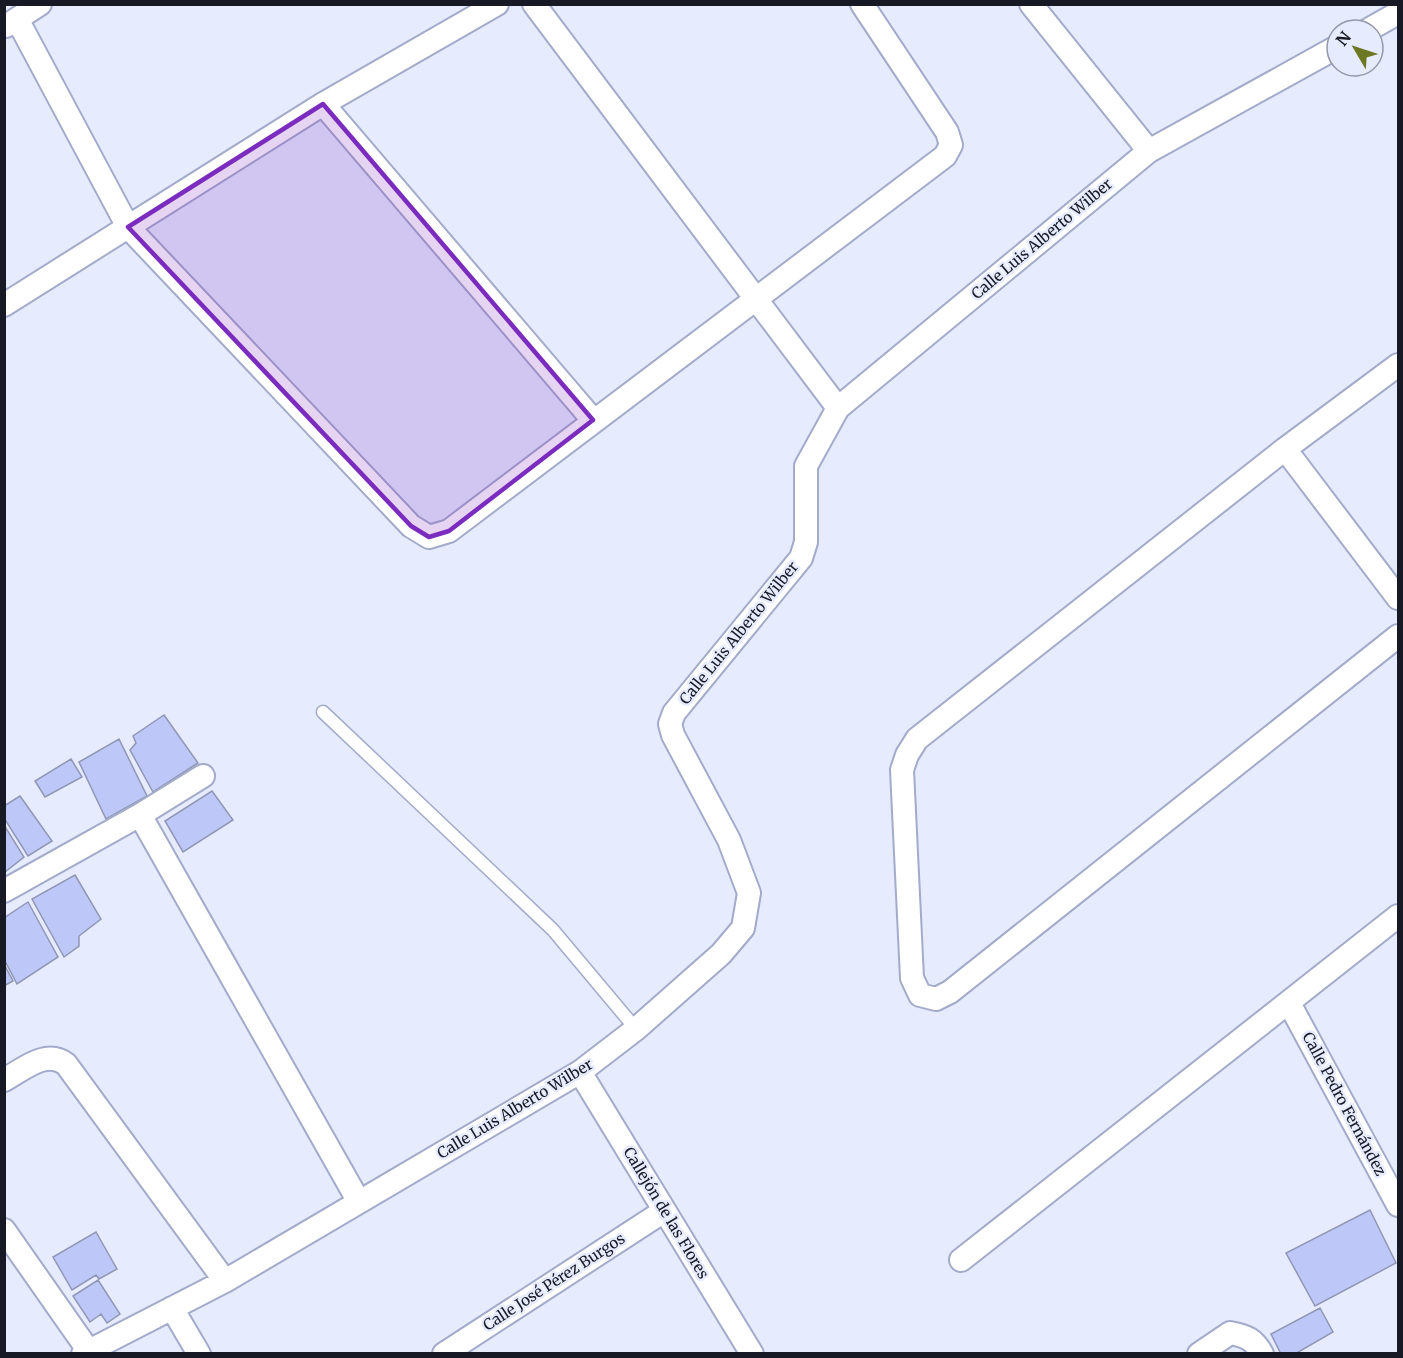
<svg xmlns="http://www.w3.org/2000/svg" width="1403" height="1358" font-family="Merriweather,serif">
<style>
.building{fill:#bdc8f8;stroke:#9097b5;stroke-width:1.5}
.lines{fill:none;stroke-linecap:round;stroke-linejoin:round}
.lane-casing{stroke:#a3abca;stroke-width:15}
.street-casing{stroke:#a3abca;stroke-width:26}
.lane{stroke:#fff;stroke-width:12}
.street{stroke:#fff;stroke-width:22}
.marked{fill:#7b2cbf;fill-opacity:0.2;stroke:#7b2cbf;stroke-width:4.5;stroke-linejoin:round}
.labels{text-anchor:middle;stroke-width:5;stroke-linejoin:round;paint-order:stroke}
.street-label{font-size:15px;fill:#171924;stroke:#e6ebfe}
</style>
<rect width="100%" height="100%" fill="#e6ebfe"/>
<path class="building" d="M164 715 198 763 153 792 130 750 136 743 133 736Z
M119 739 147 796 106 819 79 762Z
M71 759 82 777 45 797 35 781Z
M212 791 233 820 183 852 165 821Z
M20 796 52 841 28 856 4 818V806Z
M4 825 24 857 5 872 4 871Z
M75 875 101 919 79 936V946L64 957 32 899Z
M28 902 58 957 17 984 4 959V918Z
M4 964 13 981 4 986Z
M1370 1210 1396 1263 1315 1306 1286 1253Z
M96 1232 117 1269 99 1279 96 1275 72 1290 53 1257Z
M98 1280 120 1314 107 1323 101 1314 90 1322 73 1296Z
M1320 1308 1333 1332 1295 1354H1281L1271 1334Z"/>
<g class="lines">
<g class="lane-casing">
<path id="lane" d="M323 712 553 930 636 1029"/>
</g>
<g class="street-casing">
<path id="street" d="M534 4 838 408
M1031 4 1149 151
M17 19 128 227 411 526 429 537 449 531 945 156 951 145 947 132 862 4
M6 26 40 4
M1368 30 1398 13
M323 104 593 420
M4 305 323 104 497 4
M1398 365 1285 449 917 739 907 755 902 770 912 978 920 995 936 999 950 992 1398 636
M1285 449 1398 598
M140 815 203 776
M4 891 140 815 359 1202
M1289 1003 1398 1205
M580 1072 752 1354
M4 1080C24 1069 46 1049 66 1064L225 1281
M4 1230 88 1350
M961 1260 1398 916
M172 1308 199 1354
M83 1354 225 1281 580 1072 636 1029 721 954 743 928 749 893 729 840 673 735 670 724 674 713 801 558 806 542V466L838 408 1149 151 1337 47
M444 1354 664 1211
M1199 1354 1230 1333C1246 1336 1254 1339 1262 1354"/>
</g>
<use href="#lane" class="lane"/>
<use href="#street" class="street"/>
</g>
<path class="marked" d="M323 104 593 420 449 531 429 537 411 526 128 227Z"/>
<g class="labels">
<g class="street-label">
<text transform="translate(1042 239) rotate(-40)" y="5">Calle Luis Alberto Wilber</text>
<text transform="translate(739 633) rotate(-51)" y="5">Calle Luis Alberto Wilber</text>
<text transform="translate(1344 1104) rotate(62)" y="5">Calle Pedro Fernández</text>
<text transform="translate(515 1109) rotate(-31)" y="5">Calle Luis Alberto Wilber</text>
<text transform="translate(666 1213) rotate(59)" y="5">Callejón de las Flores</text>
<text transform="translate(554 1282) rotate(-33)" y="5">Calle José Pérez Burgos</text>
</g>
</g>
<rect width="1403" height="1358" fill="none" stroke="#171924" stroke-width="12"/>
<g transform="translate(1355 48) rotate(309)"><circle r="28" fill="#e6ebfe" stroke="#9397a7" stroke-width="1.5"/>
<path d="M0-4.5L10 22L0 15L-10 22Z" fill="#6d7823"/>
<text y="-9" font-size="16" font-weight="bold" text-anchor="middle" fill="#171924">N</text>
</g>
</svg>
